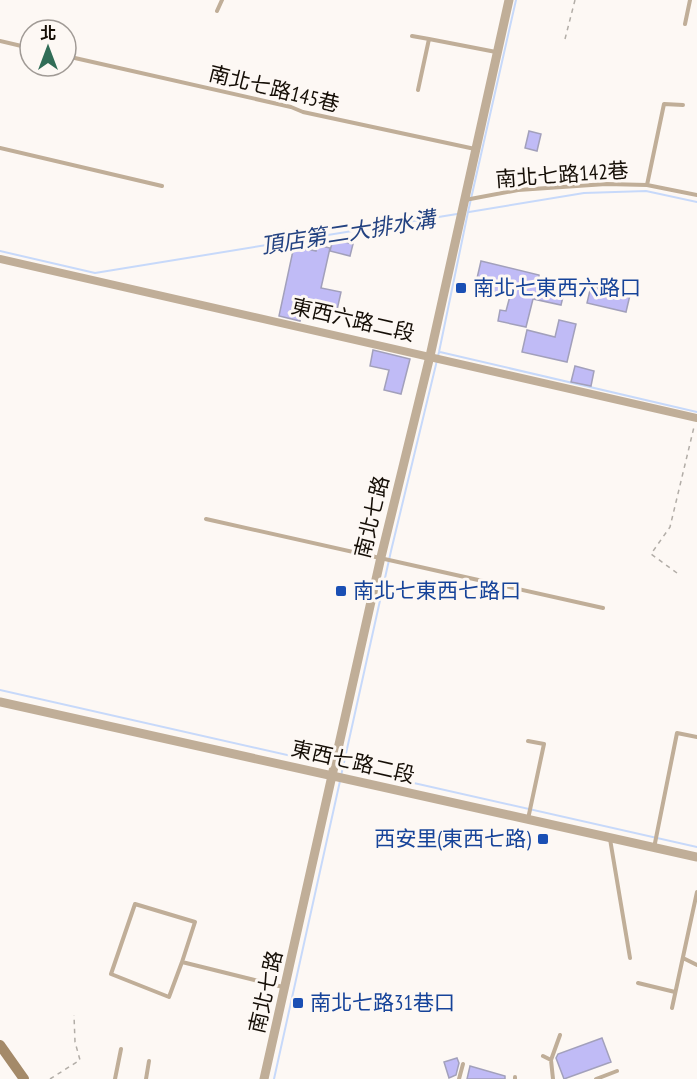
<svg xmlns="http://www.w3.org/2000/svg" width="697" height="1079" font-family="'PT Sans Narrow','Noto Sans TC',sans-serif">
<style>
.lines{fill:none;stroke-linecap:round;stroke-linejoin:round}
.stream{stroke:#c7d9fa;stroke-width:2}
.building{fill:#c0bbf6;stroke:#a2a0bb;stroke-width:1.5}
.path{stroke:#b2ada7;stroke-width:1.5;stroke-dasharray:4.5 4.5;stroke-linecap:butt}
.service{stroke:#c0ae98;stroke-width:4}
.minor{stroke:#c0ae98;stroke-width:8}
.tertiary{stroke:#c0ae98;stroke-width:9}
.secondary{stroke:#a48a69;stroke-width:10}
.transit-dot{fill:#1a4fb4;stroke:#fdf8f4;stroke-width:2}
.labels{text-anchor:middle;stroke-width:6;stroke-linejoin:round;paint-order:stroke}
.street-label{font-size:21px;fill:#150e06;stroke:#fdf8f4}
.transit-label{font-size:21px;fill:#164399;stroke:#fdf8f4;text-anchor:start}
.water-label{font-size:22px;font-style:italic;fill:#234281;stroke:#fdf8f4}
</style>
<rect width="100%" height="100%" fill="#fdf8f4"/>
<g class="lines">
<path class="stream" d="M469 212 584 193 646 191 697 202
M0 251 95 273 457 214
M440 352 697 412
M0 690 327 764
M343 767 697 847
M341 776 391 551 439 352 468 212 516 0
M274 1079 340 781"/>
</g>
<path class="building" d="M529 131 541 134 537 151 525 148Z
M333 239 353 244 350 256 330 251Z
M317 245 330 248 321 288 341 292 337 310 317 306 315 313 302 311 300 321 279 316 294 246 316 251Z
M481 261 539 275V278L566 284 561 305 533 299 526 327 498 321 500 310 506 311 510 296 475 287Z
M591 286 630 295 626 312 587 303Z
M559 320 576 324 567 362 522 352 527 330 555 337Z
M373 350 410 359 401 394 384 390 389 370 370 366Z
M575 366 594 371 591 386 571 382Z
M602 1038 611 1062 564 1079 556 1058 558 1054Z
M457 1058 459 1063 456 1075 449 1078 444 1062Z
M470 1066 505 1076V1079H467Z"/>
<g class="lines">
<path class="path" d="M565 39 575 0
M677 573 651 554 670 527 694 427
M50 1079 80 1060 75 1042 74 1015"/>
<path class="service" d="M217 11 222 0
M685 24 690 0
M412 36 429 39
M0 41 30 48
M66 56 291 107 303 112 475 149
M418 90 429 39 496 52
M0 148 162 186
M647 185 664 104 683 105
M465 200 518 190 606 184 647 185 697 195
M206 519 603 608
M528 819 544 744 528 741
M610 839 630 958
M654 848 677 733 697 737
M683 958 697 965
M182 962 195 922 135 904 111 974 169 997 182 962 283 987
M638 983 675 992
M672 1008 697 892
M543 1056 551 1060
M115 1079 121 1049
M146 1079 149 1061
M459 1079 463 1064
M515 1079V1077
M553 1079 551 1060 560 1035
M596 1079 617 1071"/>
<path class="minor" d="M0 259 697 418"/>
<path class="tertiary" d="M0 702 697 857
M264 1079 381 557 430 356 509 0"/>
<path class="secondary" d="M0 1045 24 1079"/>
</g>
<g class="transit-dot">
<rect x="455" y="282" width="12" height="12" rx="3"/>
<rect x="335" y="585" width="12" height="12" rx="3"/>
<rect x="537" y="833" width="12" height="12" rx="3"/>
<rect x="292" y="997" width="12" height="12" rx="3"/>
</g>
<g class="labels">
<g class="street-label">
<text transform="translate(274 89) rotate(14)" y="7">南北七路145巷</text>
<text transform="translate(562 175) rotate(-4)" y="7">南北七路142巷</text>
<text transform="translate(353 320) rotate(13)" y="7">東西六路二段</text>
<text transform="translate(372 517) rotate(-76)" y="7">南北七路</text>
<text transform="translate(353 762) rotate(13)" y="7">東西七路二段</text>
<text transform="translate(266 992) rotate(-77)" y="7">南北七路</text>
</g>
<g class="transit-label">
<text x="473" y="295">南北七東西六路口</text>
<text x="353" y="598">南北七東西七路口</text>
<text x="531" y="846" text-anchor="end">西安里(東西七路)</text>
<text x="310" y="1010">南北七路31巷口</text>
</g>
<g class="water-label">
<text transform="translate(348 232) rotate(-9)" y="8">頂店第二大排水溝</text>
</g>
</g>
<g transform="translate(48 48)"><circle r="28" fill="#fdf8f4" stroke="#a09a95" stroke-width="1.5"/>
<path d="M0-4.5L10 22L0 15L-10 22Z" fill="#316d57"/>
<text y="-9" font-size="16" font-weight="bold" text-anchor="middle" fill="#150e06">北</text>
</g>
</svg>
